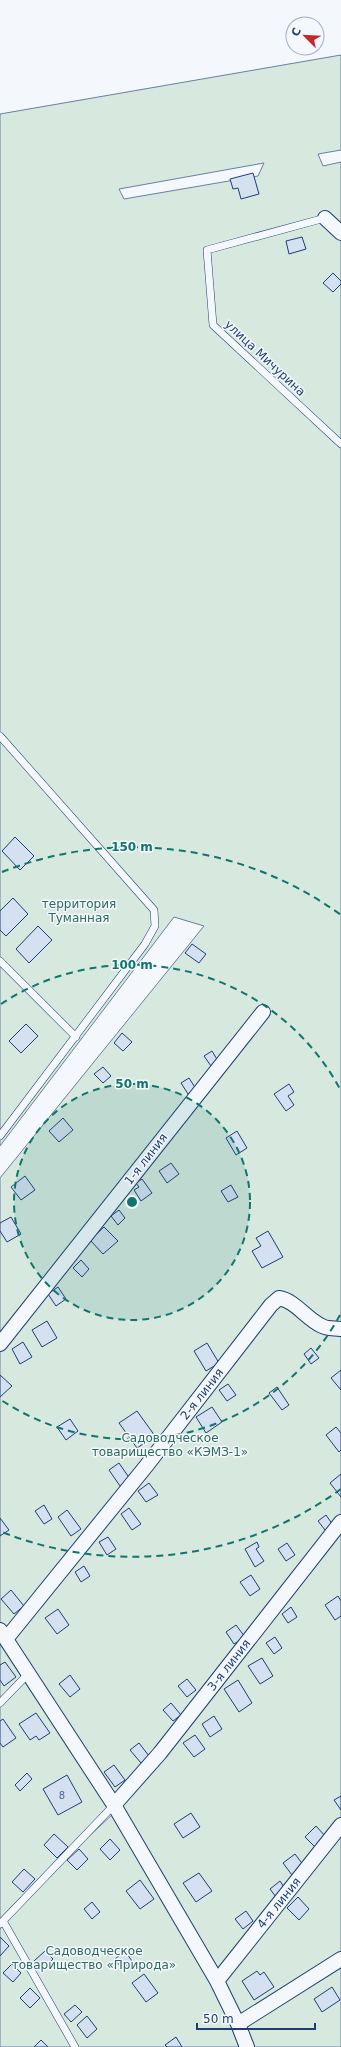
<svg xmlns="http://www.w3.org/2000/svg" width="341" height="2047" font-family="'DejaVu Sans',sans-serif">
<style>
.green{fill:#d7e8df;stroke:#687fa3;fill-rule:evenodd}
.building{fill:#d5e0f0;stroke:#1d3f73}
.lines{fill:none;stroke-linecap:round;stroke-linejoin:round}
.service-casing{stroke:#1d3f73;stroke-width:8}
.minor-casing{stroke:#1d3f73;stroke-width:16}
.service{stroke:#f4f7fb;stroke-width:7}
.minor{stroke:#f4f7fb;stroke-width:14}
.ring{fill:none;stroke:#0f766e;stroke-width:2;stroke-dasharray:7 5}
.labels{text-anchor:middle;stroke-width:3;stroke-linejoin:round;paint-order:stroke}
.number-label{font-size:10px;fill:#4b6792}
.street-label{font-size:12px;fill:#1d3f73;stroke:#f4f7fb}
.park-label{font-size:12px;fill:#2c6c60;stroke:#f4f7fb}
.centre{fill:#0f766e;stroke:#f4f7fb;stroke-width:2}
.ring-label{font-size:12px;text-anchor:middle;font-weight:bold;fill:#0f766e;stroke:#f4f7fb;stroke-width:3;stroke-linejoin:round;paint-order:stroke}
</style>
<rect width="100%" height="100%" fill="#f4f7fb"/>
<path class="green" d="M341 55V150L318 154 323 166 341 162V1954L242 2017 0 1624V1178L204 926 174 917 0 1146V114ZM264 163 258 176 124 199 119 189Z
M0 1640 109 1806 0 1919Z
M114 1813 218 1992 239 2047H0V1929L57 1866Z
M341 1967V2047H251L244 2028Z"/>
<path class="building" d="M253 173 259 194 241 199 238 188 233 189 230 179Z
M302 237 306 249 289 254 286 241Z
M333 273 341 281V284L333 292 323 283Z
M15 837 34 856 20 870 2 851Z
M13 898 28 914 6 936 0 930V911Z
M38 926 52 940 29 963 16 949Z
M192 944 206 954 199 963 185 953Z
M26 1024 38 1036 21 1053 9 1041Z
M122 1033 132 1042 123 1051 114 1043Z
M212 1051 218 1061 211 1066 204 1056Z
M103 1067 111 1076 103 1083 94 1074Z
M189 1078 196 1089 188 1094 181 1083Z
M289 1084 294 1092 288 1096 294 1105 286 1111 274 1094Z
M63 1118 73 1130 59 1142 49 1131Z
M237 1131 247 1148 236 1155 226 1138Z
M171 1163 179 1174 167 1183 159 1171Z
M25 1176 35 1190 21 1200 11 1187Z
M142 1179 152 1193 141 1201 134 1190 139 1187 136 1183Z
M231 1185 238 1197 228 1202 221 1191Z
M119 1210 125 1218 118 1225 111 1216Z
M11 1217 21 1234 7 1242 0 1231V1223Z
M104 1227 118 1241 103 1254 90 1240Z
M268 1231 283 1257 262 1268 252 1251 261 1246 256 1238Z
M81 1260 89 1269 82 1277 73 1268Z
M58 1287 66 1299 56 1306 48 1294Z
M47 1321 57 1338 42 1347 32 1330Z
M23 1342 32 1357 20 1364 12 1349Z
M207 1343 219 1363 206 1371 194 1351Z
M311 1348 319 1358 311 1364 304 1354Z
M341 1370V1390L331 1378Z
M0 1375 12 1386 0 1397Z
M228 1384 236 1395 227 1401 219 1390Z
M277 1387 289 1405 282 1410 269 1393Z
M212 1407 222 1422 206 1433 196 1417Z
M137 1411 155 1436 137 1448 119 1423Z
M70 1419 78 1431 66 1440 57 1427Z
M336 1427 341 1433V1450L339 1452 326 1435Z
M119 1463 130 1479 120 1486 109 1470Z
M341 1474V1497L330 1483Z
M149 1483 158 1495 146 1502 138 1491Z
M44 1505 52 1519 44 1524 35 1511Z
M129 1508 141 1524 132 1530 121 1514Z
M67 1510 81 1529 71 1536 58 1517Z
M326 1515 333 1525 325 1530 318 1521Z
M0 1518 9 1530 0 1536Z
M108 1537 116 1549 107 1555 99 1542Z
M257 1542 259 1547 256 1549 264 1561 255 1567 245 1549Z
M287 1543 295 1555 286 1561 278 1549Z
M84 1566 90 1576 81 1582 75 1572Z
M251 1575 260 1589 250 1596 240 1582Z
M11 1590 24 1606 14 1614 1 1599Z
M338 1596 341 1601V1616L335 1620 325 1605Z
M291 1607 297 1617 288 1623 282 1614Z
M58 1609 69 1625 57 1634 45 1618Z
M236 1625 245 1637 234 1644 226 1632Z
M275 1637 282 1648 274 1654 266 1643Z
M262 1658 273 1676 260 1684 248 1666Z
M5 1662 16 1677 4 1686 0 1680V1665Z
M70 1675 80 1689 70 1697 59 1684Z
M187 1679 196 1690 187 1697 178 1686Z
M238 1680 252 1703 239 1712 224 1689Z
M171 1703 181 1715 173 1721 163 1710Z
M36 1713 50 1733 39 1740 36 1736 30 1740 19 1724Z
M214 1716 222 1729 210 1737 202 1724Z
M3 1719 16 1738 3 1747 0 1743V1721Z
M195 1735 205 1749 194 1757 183 1743Z
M139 1743 149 1756 141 1763 130 1750Z
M114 1765 125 1780 115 1787 104 1772Z
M27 1773 32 1779 20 1791 15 1785Z
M67 1775 82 1802 58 1815 43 1789Z
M341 1796V1810L334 1800Z
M191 1813 200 1827 183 1838 174 1824Z
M316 1826 326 1837 315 1847 305 1837Z
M54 1834 68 1847 57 1858 44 1845Z
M110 1839 120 1850 110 1860 100 1849Z
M79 1849 88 1859 77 1870 67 1860Z
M295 1854 304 1866 292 1875 283 1863Z
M24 1869 35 1879 23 1892 12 1882Z
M199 1873 212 1891 196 1902 183 1883Z
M140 1880 154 1899 140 1909 126 1891Z
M280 1881 286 1890 276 1897 270 1889Z
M298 1897 309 1909 299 1920 287 1908Z
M92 1902 100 1912 92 1919 84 1909Z
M246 1911 253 1921 243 1929 235 1919Z
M0 1937 9 1946 0 1956Z
M45 1951 53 1959 42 1970 34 1961Z
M125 1951 132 1961 122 1969 115 1959Z
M12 1964 21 1973 13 1982 3 1973Z
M257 1971 260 1975 264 1972 274 1987 254 2000 242 1981Z
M144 1974 158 1993 146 2002 132 1983Z
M332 1987 340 2000 322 2012 314 1999Z
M30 1988 40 1998 30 2008 20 1998Z
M75 2005 82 2012 71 2022 64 2014Z
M87 2016 97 2029 87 2038 77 2025Z
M176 2037 182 2047H167L165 2045Z
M41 2040 48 2047H34Z"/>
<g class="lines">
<g class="service-casing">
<path id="service" d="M325 218 207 250 213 325 341 444
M0 736 154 910 155 926 145 944 0 1136
M0 961 76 1037
M0 1703 28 1674
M3 1921 75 2047
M0 1924 114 1805"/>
</g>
<g class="minor-casing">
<path id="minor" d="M325 218 341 233
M0 1344 263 1012
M0 1630 114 1805 217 1981 238 2024 247 2047
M6 1639 147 1465 271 1305 279 1298C296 1301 306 1319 322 1326 327 1329 335 1328 341 1329
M114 1805 160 1753 341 1522
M217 1981 341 1825
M238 2024 341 1959"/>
</g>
<use href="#service" class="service"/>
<use href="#minor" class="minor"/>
</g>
<circle cx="132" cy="1202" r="118" fill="#0f766e" fill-opacity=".12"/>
<g class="ring">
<circle cx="132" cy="1202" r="118"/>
<path d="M340 1315A237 237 0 0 1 1 1400M1 1004A237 237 0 0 1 340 1089"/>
<path d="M341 1489A355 355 0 0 1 2 1532M2 872A355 355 0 0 1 341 915"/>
</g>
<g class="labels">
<g class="number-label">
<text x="62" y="1799">8</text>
</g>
<g class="street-label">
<text transform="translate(265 358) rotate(43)" y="4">улица Мичурина</text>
<text transform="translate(146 1159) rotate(-52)" y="4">1-я линия</text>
<text transform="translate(202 1394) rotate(-52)" y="4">2-я линия</text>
<text transform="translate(229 1665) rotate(-52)" y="4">3-я линия</text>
<text transform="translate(279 1903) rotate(-51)" y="4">4-я линия</text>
</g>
<g class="park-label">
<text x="79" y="908">территория<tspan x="79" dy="14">Туманная</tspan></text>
<text x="170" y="1442">Садоводческое<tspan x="170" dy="14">товарищество «КЭМЗ-1»</tspan></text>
<text x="94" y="1955">Садоводческое<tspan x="94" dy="14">товарищество «Природа»</tspan></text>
</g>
</g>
<circle cx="132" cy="1202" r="6" class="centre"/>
<g class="ring-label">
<text x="132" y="851">150 m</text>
<text x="132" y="969">100 m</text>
<text x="132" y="1088">50 m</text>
</g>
<g transform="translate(305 36) rotate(294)"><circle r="19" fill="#f4f7fb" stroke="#9eadc5"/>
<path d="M0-3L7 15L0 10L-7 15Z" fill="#c62828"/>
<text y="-6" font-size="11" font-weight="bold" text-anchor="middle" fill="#1d3f73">С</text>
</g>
<path d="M197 2023v6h118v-6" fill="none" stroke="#1d3f73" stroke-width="2"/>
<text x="203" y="2023" font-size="12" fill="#1d3f73" stroke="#f4f7fb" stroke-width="3" paint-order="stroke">50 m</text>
</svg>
